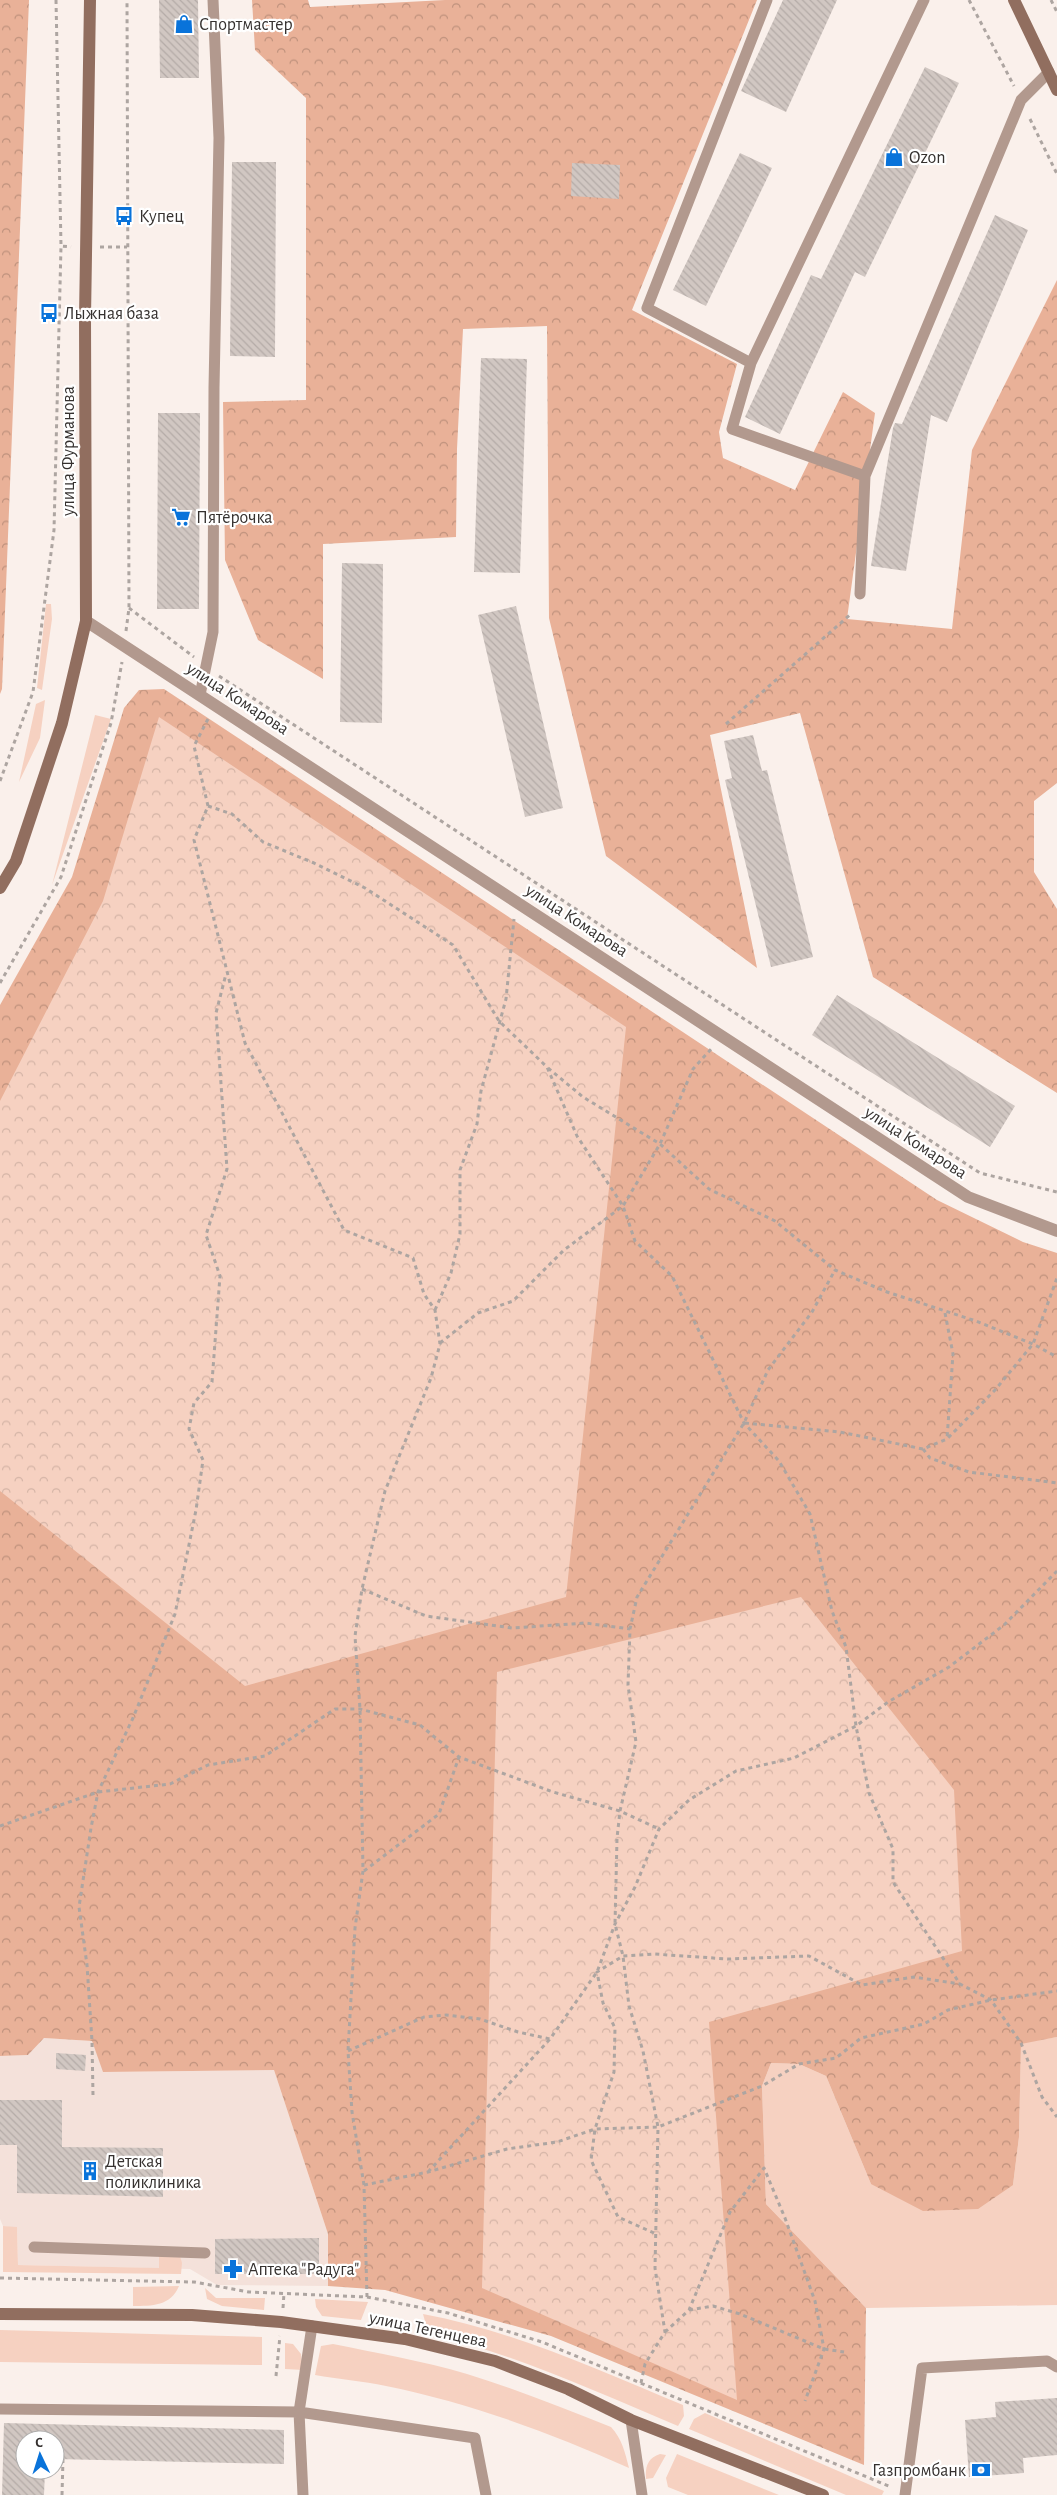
<svg xmlns="http://www.w3.org/2000/svg" width="1057" height="2495" font-family="'Alegreya Sans',sans-serif">
<style>
.built{fill:#f4e1da}
.grass{fill:#f6d1c1}
.forest{fill:url(#forest-crowns)}
.park{fill:url(#park-crowns)}
.building{fill:url(#building-back-hatch)}
.lines{fill:none;stroke-linecap:round;stroke-linejoin:round}
.path{stroke:#ada5a1;stroke-width:3;stroke-dasharray:4 4;stroke-linecap:butt}
.service{stroke:#b2998e;stroke-width:11}
.tertiary{stroke:#b2998e;stroke-width:12}
.secondary{stroke:#916e5f;stroke-width:12}
.labels{text-anchor:middle;stroke-width:4.5;stroke-linejoin:round;paint-order:stroke}
.poi-label{font-size:18px;fill:#35312f;stroke:#fff;text-anchor:start}
.street-label{font-size:18px;fill:#35312f;stroke:#fff}
</style>
<defs>
<pattern id="forest-crowns" width="20" height="18" patternUnits="userSpaceOnUse" patternTransform="scale(1.25)"><rect width="20" height="18" fill="#e9b198"/><path d="M2 6a3 3 0 1 1 6 0M12 15a3 3 0 1 1 6 0" fill="none" stroke="#be917c"/></pattern>
<pattern id="park-crowns" width="20" height="18" patternUnits="userSpaceOnUse" patternTransform="scale(1.25)"><rect width="20" height="18" fill="#f6d1c1"/><path d="M2 6a3 3 0 1 1 6 0M12 15a3 3 0 1 1 6 0" fill="none" stroke="#d4b4a6"/></pattern>
<pattern id="building-back-hatch" width="6" height="6" patternUnits="userSpaceOnUse" patternTransform="scale(1.25)"><rect width="6" height="6" fill="#d1c7c2"/><path d="M-1 5l2 2M0 0l6 6M5-1l2 2" fill="none" stroke="#b4aba7"/></pattern>
</defs>
<rect width="100%" height="100%" fill="#faf0eb"/>
<path class="built" d="M44 2038 92 2041 104 2072 274 2070 328 2234V2286L217 2285 190 2269 18 2265 17 2228 3 2226 0 2219V2056L28 2055Z"/>
<path class="grass" d="M46 604H51L52 619 42 690 37 688Z
M45 700 40 738 19 782 36 704Z
M95 715 111 719 52 885Z
M1057 2037V2305L866 2308 766 2204 762 2086 771 2063 799 2064 826 2076 871 2184 1013 2185 1019 2137 1021 2043Z
M3 2226 17 2227 18 2265 159 2268V2247L180 2256 182 2263 181 2274 3 2272Z
M179 2286C171 2306 152 2306 133 2306V2287Z
M205 2288 216 2298H265L264 2310 222 2306 207 2299Z
M315 2299 368 2302 361 2320 322 2316 316 2307Z
M423 2314C514 2331 598 2370 683 2405L684 2416 678 2426C597 2392 517 2355 431 2334L426 2325Z
M0 2330 262 2337V2365L0 2362Z
M285 2343 293 2344 301 2354 303 2370 285 2369Z
M333 2344C377 2353 423 2361 467 2374 516 2389 563 2408 611 2427 622 2439 625 2452 629 2468 551 2433 470 2403 386 2386 363 2381 338 2379 315 2375L321 2346Z
M705 2413 884 2491 882 2495H846L689 2429 694 2419Z
M660 2454 666 2455 653 2478 646 2479C645 2466 648 2458 660 2454Z
M677 2454 779 2495H688L668 2487 666 2478Z"/>
<path class="forest" d="M0 0H29L2 689 0 694Z
M252 0H308L310 7 445 0H757L632 310 737 364 719 432 723 458 795 490 843 392 875 413 847 619 952 629 972 450 1057 280V783L1034 801V872L1057 909V1093L873 977 800 713 710 735 757 968 606 856 549 618 547 326 463 329 457 449 456 537 323 544V679L258 640 225 560 223 402 306 400V98L255 50Z
M164 689 937 1200 1023 1242 1057 1253V2037L1021 2044 1019 2137 1013 2185 978 2209 923 2211 871 2184 826 2076 799 2064 771 2063 762 2086 766 2204 866 2308 864 2465 551 2336 385 2290 328 2286V2234L274 2070 103 2072 92 2041 44 2038 28 2055 0 2056V1005L72 877 124 708 139 690Z"/>
<path class="park" d="M159 717 626 1027 566 1597 245 1686 0 1491V1101L103 901Z
M801 1597 954 1790 962 1951 709 2022 737 2400 482 2288 497 1672Z"/>
<path class="building" d="M159 0H198L199 78H160Z
M783 0H837L786 112 741 91Z
M925 67 959 83 865 277 855 272 780 434 745 417 811 275 821 279Z
M740 153 772 168 706 306 673 290Z
M232 162H276L275 357 230 356Z
M572 163 620 165 619 199 571 196Z
M995 215 1028 230 947 422 931 415 906 571 871 566 893 428 895 423 902 424Z
M481 358 527 359 520 573 474 572Z
M158 413H200L199 609H157Z
M342 563 383 564 382 723 340 722Z
M516 606 563 808 525 817 478 615Z
M753 735 762 771 767 770 813 957 771 967 725 780 732 778 724 741Z
M837 995 1015 1106 990 1147 812 1035Z
M56 2053 86 2055 85 2071 56 2069Z
M0 2100H62V2147L163 2148V2197L17 2193V2145H0Z
M319 2238V2274H215V2239Z
M1057 2398V2455L1023 2458 1024 2473 969 2477 965 2420 996 2417 995 2402Z
M4 2423 284 2430V2464L55 2459V2440H25V2470H45L44 2495H2Z"/>
<g class="lines">
<path class="path" d="M56 0 61 246 71 247
M969 0 1014 86
M1051 0 1057 12
M1030 119 1057 174
M100 247H127
M129 608 194 657
M126 631 129 608 127 0
M219 676 980 1173 1057 1192
M208 719 194 746 208 806 194 840 245 1043 344 1230 413 1258 424 1294 435 1310 440 1344 431 1378 385 1491 362 1589 355 1636 360 1709 363 1871 355 1928 348 2051 352 2112 364 2185 367 2297
M726 724 852 613
M0 781 33 692 54 530 61 246
M208 806 232 814 263 842 314 863 365 888 453 945 499 1021 547 1067 577 1136 623 1206 635 1241 672 1276 744 1423 779 1461 810 1514 832 1611 846 1647 856 1726 869 1793 893 1849V1882L960 1984 991 2000 1021 2043 1042 2097 1057 2117
M0 983 61 877 111 723 122 662
M548 1068 583 1097 660 1144 709 1189 775 1221 835 1270 887 1292 976 1321 1033 1344 1057 1357
M435 1310 451 1273 460 1234V1170L477 1124 481 1091 506 999 514 919
M945 1313 953 1354 947 1439
M440 1343 478 1313 513 1301 564 1250 623 1206 660 1144 693 1069 712 1048
M745 1423 840 1432 923 1449 947 1439 995 1390 1033 1344 1057 1278
M923 1449 930 1458 969 1472 1057 1483
M362 1589 426 1616 512 1628 585 1623 630 1629
M0 1826 98 1792 170 1784 208 1765 265 1756 335 1709H360L420 1725 459 1757 553 1792 620 1811 659 1829
M364 1871 439 1814 459 1757
M348 2051 424 2017 446 2015 480 2019 518 2032 550 2039
M93 2095 92 2041 87 1965 79 1907 91 1828 98 1792 133 1718 175 1614 196 1510 203 1460 189 1429 194 1403 212 1382 220 1276 206 1235 227 1169 216 1013 226 974
M428 2172 550 2039 597 1972 615 1924 635 1887 659 1829 689 1800 736 1771 794 1758 856 1726 888 1702 949 1667 1004 1625 1057 1571
M364 2185 428 2172 507 2149 557 2142 595 2129 658 2127 762 2086 799 2064 836 2058 861 2038 924 2024 948 2010 991 2000 1057 1991
M654 2233 618 2217 591 2160 595 2129 614 2072 615 2028 603 2003 597 1972 623 1956 654 1954 728 1959 809 1956 862 1985 914 1977 960 1984
M0 2278 194 2282 249 2292 367 2297 448 2313 542 2342 891 2487
M283 2308 284 2293
M689 2310 713 2306 740 2314 824 2349 844 2352
M665 2332 689 2310 730 2212 764 2168 785 2218 815 2301 824 2349 805 2401
M276 2376 280 2336
M641 2383 645 2364 665 2332 655 2268 658 2127 643 2051 629 2006 623 1956 615 1924 617 1838 620 1811 636 1742 628 1685 630 1629 637 1597 744 1423 768 1370 812 1312 835 1270
M62 2495 63 2459"/>
<path class="service" d="M767 0 647 308 751 363 732 429 865 476 860 594
M751 363 924 0
M865 476 1021 100 1049 72
M200 695 213 632 214 388 219 138 213 0
M34 2247 205 2253
M0 2409 299 2412 475 2438 486 2495
M631 2420 642 2495
M303 2495 299 2412 312 2326
M905 2495 922 2368 1047 2361 1057 2367"/>
<path class="tertiary" d="M86 621 968 1197 1057 1231"/>
<path class="secondary" d="M1014 0 1057 90
M0 888 16 861 62 723 86 621 85 318 90 0
M0 2314 192 2315 281 2322 405 2339 495 2361 568 2389 631 2420 823 2495"/>
</g>
<defs>
<g id="shop-bare" transform="scale(1.5)"><path d="M-5-2.5h2.3a2.7 3.5 0 0 1 5.4 0H5L5.5 6h-11ZM-1.5-2.5h3a1.5 2.3 0 0 0-3 0Z" fill="#0973da" stroke="#fff" stroke-width="2.5" paint-order="stroke"/></g>
<g id="bus-bare" transform="scale(1.5)"><path d="M-5-6H5V4H4V6H2V4H-2V6H-4V4H-5ZM-3.5-4V0h7V-4ZM-3.5 1.2v1.5H-2V1.2ZM2 1.2v1.5H3.5V1.2Z" fill="#0973da" stroke="#fff" stroke-width="2.5" paint-order="stroke"/></g>
<g id="supermarket-bare" transform="scale(1.5)"><path d="M-6-5.5h2.5l.6 2H6L4.5 2H-2.5L-4.4-4H-6ZM-1.5 3.2a1.3 1.3 0 1 0 .1 0ZM3 3.2a1.3 1.3 0 1 0 .1 0Z" fill="#0973da" stroke="#fff" stroke-width="2.5" paint-order="stroke"/></g>
<g id="building-bare" transform="scale(1.5)"><path d="M-4-6H4V6H1V3H-1V6H-4ZM-2.5-4.3h1.7v1.8h-1.7ZM.8-4.3h1.7v1.8H.8ZM-2.5-1h1.7V.8h-1.7ZM.8-1h1.7V.8H.8Z" fill="#0973da" stroke="#fff" stroke-width="2.5" paint-order="stroke"/></g>
<g id="pharmacy-bare" transform="scale(1.5)"><path d="M-2-6h4v4h4v4h-4v4h-4v-4h-4v-4h4Z" fill="#0973da" stroke="#fff" stroke-width="2.5" paint-order="stroke"/></g>
<g id="bank-bare" transform="scale(1.5)"><path d="M-6-4H6V4H-6ZM0-2.3a2.3 2.3 0 1 0 0 4.6a2.3 2.3 0 1 0 0-4.6Z" fill="#0973da" stroke="#fff" stroke-width="2.5" paint-order="stroke"/></g>
</defs>
<g fill-rule="evenodd">
<use href="#shop-bare" x="184" y="24"/>
<use href="#shop-bare" x="894" y="157"/>
<use href="#bus-bare" x="124" y="216"/>
<use href="#bus-bare" x="49" y="313"/>
<use href="#supermarket-bare" x="181" y="517"/>
<use href="#building-bare" x="90" y="2171"/>
<use href="#pharmacy-bare" x="233" y="2269"/>
<use href="#bank-bare" x="981" y="2470"/>
</g>
<g class="labels">
<g class="poi-label">
<text x="199" y="30">Спортмастер</text>
<text x="909" y="163">Ozon</text>
<text x="139" y="222">Купец</text>
<text x="64" y="319">Лыжная база</text>
<text x="196" y="523">Пятёрочка</text>
<text x="105" y="2167">Детская<tspan x="105" dy="21">поликлиника</tspan></text>
<text x="248" y="2275">Аптека "Радуга"</text>
<text x="966" y="2476" text-anchor="end">Газпромбанк</text>
</g>
<g class="street-label">
<text transform="translate(68 451) rotate(-90)" y="6">улица Фурманова</text>
<text transform="translate(238 698) rotate(33)" y="6">улица Комарова</text>
<text transform="translate(577 920) rotate(33)" y="6">улица Комарова</text>
<text transform="translate(916 1142) rotate(33)" y="6">улица Комарова</text>
<text transform="translate(428 2329) rotate(12)" y="6">улица Тегенцева</text>
</g>
</g>
<g transform="translate(40 2455) rotate(356)"><circle r="24" fill="#ffffff" stroke="#aeadac"/>
<path d="M0-4L9 19L0 12L-9 19Z" fill="#0973da"/>
<text y="-8" font-size="14" font-weight="bold" text-anchor="middle" fill="#35312f">С</text>
</g>
</svg>
